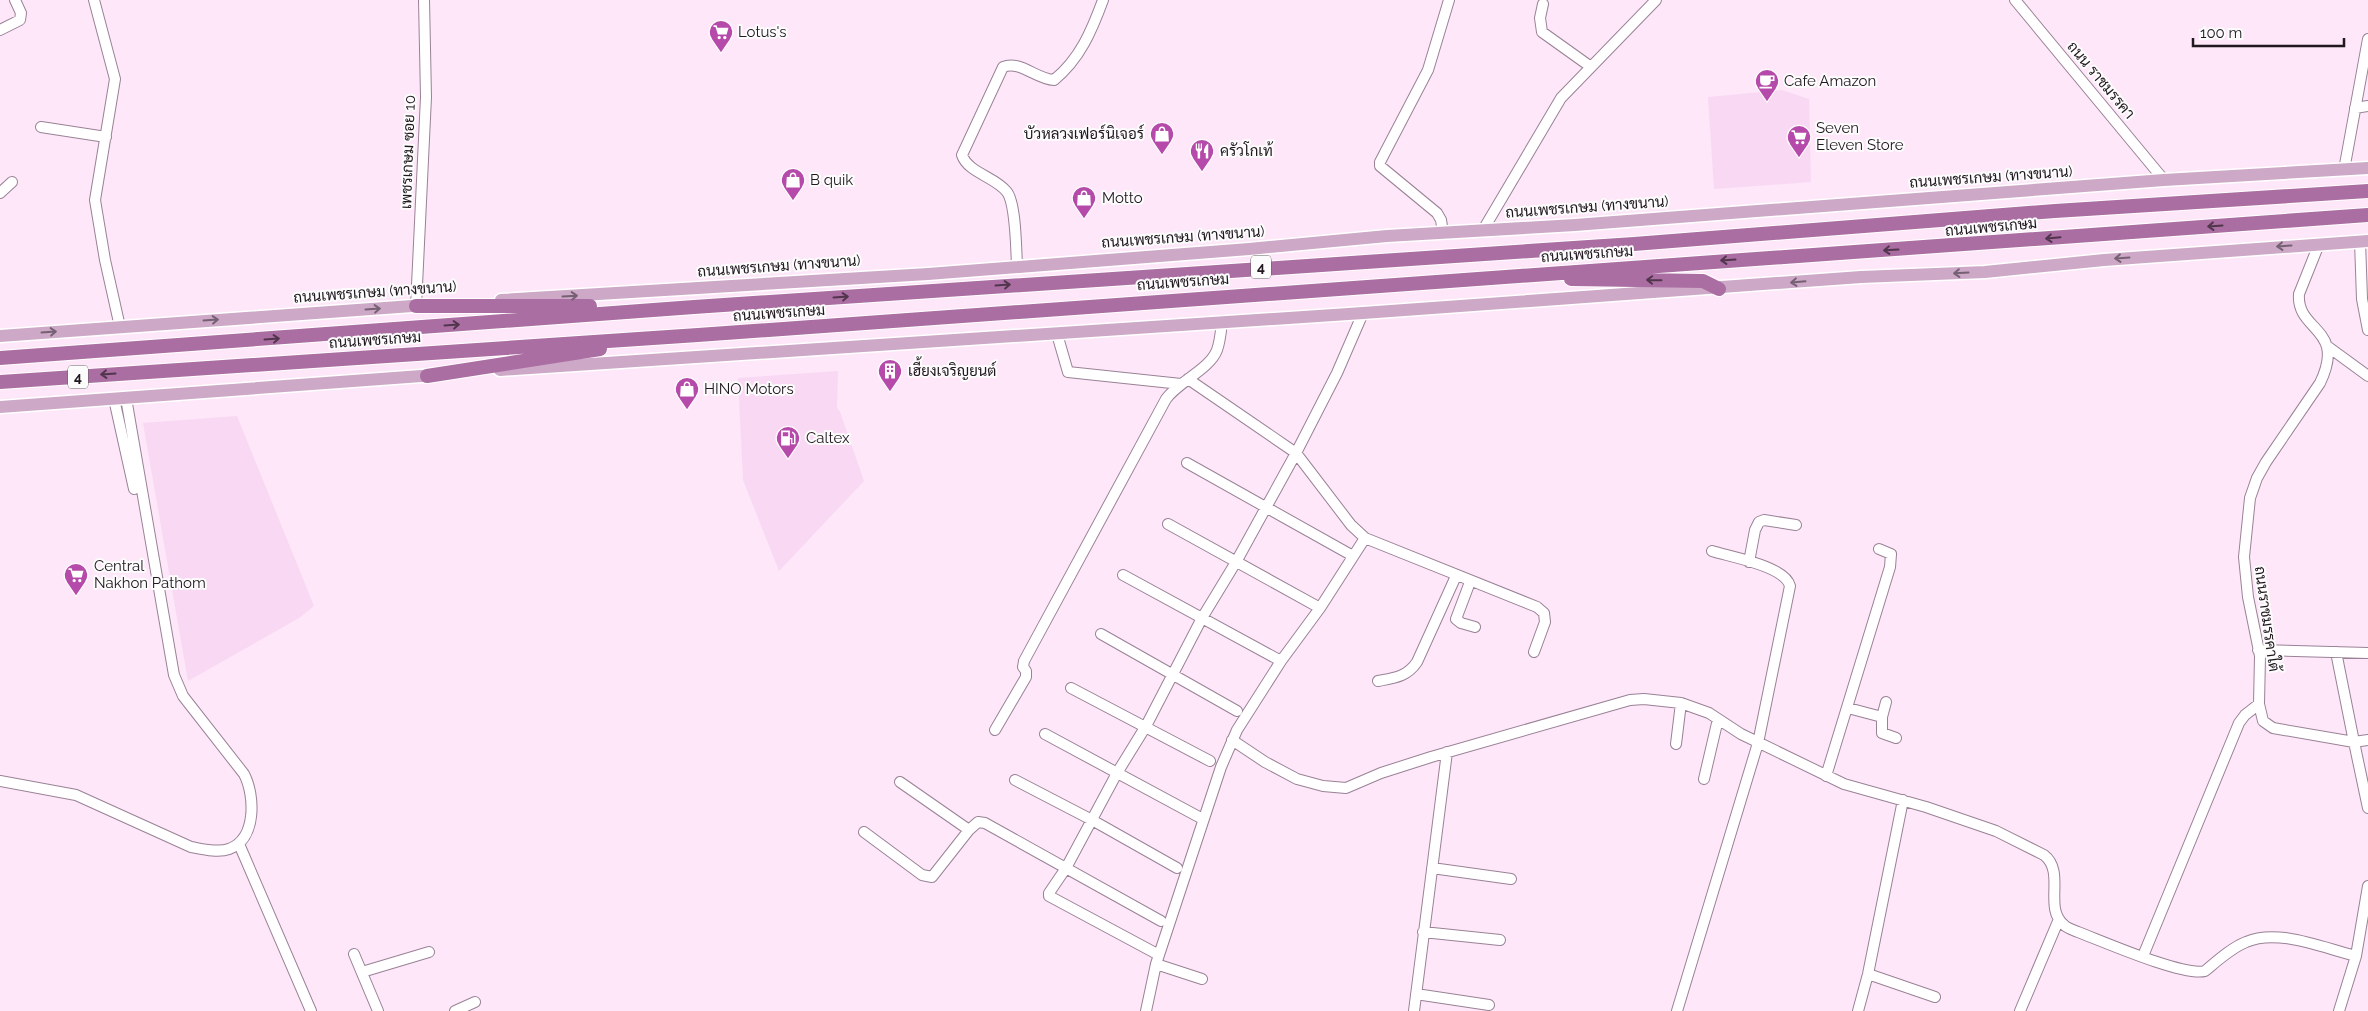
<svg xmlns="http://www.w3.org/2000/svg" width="2368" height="1011" font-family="Raleway,Sarabun,sans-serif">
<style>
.built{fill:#f9d8f3}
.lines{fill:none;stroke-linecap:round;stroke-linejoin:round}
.minor-casing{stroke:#9a8296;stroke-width:12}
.major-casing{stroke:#fff;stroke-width:15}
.highway-casing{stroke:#fff;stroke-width:16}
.minor{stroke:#fff;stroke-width:10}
.major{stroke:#cda8c7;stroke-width:12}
.highway{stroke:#ab6ea2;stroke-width:14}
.oneway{stroke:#51354d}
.oneway2{stroke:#766073}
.labels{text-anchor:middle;stroke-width:4;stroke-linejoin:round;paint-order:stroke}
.shield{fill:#fcfcfc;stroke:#625c61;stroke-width:1}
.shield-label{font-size:14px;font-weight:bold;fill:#20171f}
.poi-label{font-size:15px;fill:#20171f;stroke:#fcfcfc;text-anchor:start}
.street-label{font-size:15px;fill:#20171f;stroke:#fcfcfc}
</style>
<rect width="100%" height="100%" fill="#fde7f9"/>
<path class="built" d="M1782 90 1809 99 1811 182 1714 189 1708 97Z
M838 371 837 408 840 412 864 481 779 571 743 480 738 378Z
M237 416 314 606 299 618 188 681 143 423Z"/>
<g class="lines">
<g class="minor-casing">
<path id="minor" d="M94 0 115 79 95 200 105 260 120 327
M2015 0 2164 180
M1543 4 1540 18 1542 32 1591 67
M0 30 20 20 21 13 15 0
M2355 108 2368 106
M41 127 106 137
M2344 170 2368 39
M0 193 12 182
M1483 230 1561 98 1656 0
M1443 233 1441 220 1437 213 1380 166V162L1428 70 1449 0
M2360 241 2362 299 2368 330
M2319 244 2299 294C2296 332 2347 327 2320 383L2266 462 2257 478 2250 498 2244 557 2248 597 2260 656 2259 704 2263 721 2273 728 2354 742 2368 808
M1017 265C1016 249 1016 204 1007 192 996 177 968 173 962 155L1003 67C1020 60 1036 79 1054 80 1080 59 1092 30 1103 0
M416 306 426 97 424 0
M1057 334 1068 372 1181 384
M2327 346 2368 376
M114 399 134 489
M1187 463 1353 556
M1168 524 1320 608
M1365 538 1537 607 1544 613 1545 622 1534 652
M1749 562 1755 530 1759 522 1764 520 1796 525
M1123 575 1281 661
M1470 582 1456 619 1461 623 1475 627
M1101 634 1237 711
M2258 650 2368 653
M2336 652 2354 742 2368 740
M1378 681C1394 678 1407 677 1417 662L1456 576
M1071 688 1210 761
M1848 708 1882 717V733L1896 738
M1882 717 1886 702
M995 730 1026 677V671L1023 667 1024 661 1166 399C1178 382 1210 369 1217 350 1220 342 1221 331 1222 322
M1045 734 1199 817
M1232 740 1265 762 1297 779 1323 786 1346 788 1381 773 1431 757 1630 700 1644 699 1681 703 1709 713 1741 734 1844 784 1926 807 1996 831 2044 855C2066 872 2043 908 2064 925 2067 928 2073 930 2078 932 2102 941 2184 977 2205 971 2217 961 2231 948 2246 942 2278 928 2323 948 2356 956
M1676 744 1681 703
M1826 776 1890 567 1891 554 1879 549
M1704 779 1718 719
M1015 780 1092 820 1177 868
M0 781 76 795 191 847C202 849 218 853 229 849 257 839 255 795 244 774L183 696 174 675 126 398
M900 782 969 830
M864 832 922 875 932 877 969 830 978 822 985 823 1161 921
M239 844 311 1011
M1432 868 1511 879
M1423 932 1500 940
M354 954 378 1011
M1159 955 1049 896V893L1066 868 1117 773 1146 726 1202 618 1236 562 1296 453 1337 373 1363 313
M2143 956 2239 723 2245 715 2259 704
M1156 964 1202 979
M362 972 429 952
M1868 974 1935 997
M1416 994 1489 1005
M455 1011 475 1002
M1146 1011 1156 964 1221 767 1237 730 1281 661 1320 608 1365 538 1351 525 1296 453 1188 379
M1414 1011 1447 752
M1677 1011 1758 743 1790 586C1785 566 1731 557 1712 551
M1858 1011 1868 974 1903 800
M2020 1011 2059 919
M2339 1011 2356 956 2368 886"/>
</g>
<g class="major-casing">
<path id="major" d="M501 300 928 274 1249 249 1387 236 1575 225 2164 180 2368 168
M0 336 426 305
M500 370 1363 313 1861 277 1985 272 2104 260 2368 241
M0 407 435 375"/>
</g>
<g class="highway-casing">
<path id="highway" d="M1571 279 1703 281 1719 289
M416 306H590
M0 358 694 307 1634 244 2055 211 2368 191
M427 376 600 349
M0 382 698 335 2368 215"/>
</g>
<use href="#minor" class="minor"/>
<use href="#major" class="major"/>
<use href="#highway" class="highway"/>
</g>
<defs><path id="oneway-shaft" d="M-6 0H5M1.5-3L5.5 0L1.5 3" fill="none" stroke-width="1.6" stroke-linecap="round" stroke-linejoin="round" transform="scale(1.25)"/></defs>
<g class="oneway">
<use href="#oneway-shaft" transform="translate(2215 226) rotate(176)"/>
<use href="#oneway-shaft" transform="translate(2053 238) rotate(175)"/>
<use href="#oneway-shaft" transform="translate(1891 250) rotate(177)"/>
<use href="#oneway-shaft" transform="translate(1728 260) rotate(176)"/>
<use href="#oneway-shaft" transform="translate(1654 280) rotate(-179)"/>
<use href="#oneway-shaft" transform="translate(1003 285) rotate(-4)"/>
<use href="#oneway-shaft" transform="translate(841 297) rotate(-4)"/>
<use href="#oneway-shaft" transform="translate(452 325) rotate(-4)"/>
<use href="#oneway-shaft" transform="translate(272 339) rotate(-4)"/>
<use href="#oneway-shaft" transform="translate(108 374) rotate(176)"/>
</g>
<g class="oneway2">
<use href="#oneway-shaft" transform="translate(2284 246) rotate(176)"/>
<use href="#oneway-shaft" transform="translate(2122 258) rotate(176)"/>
<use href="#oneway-shaft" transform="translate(1961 273) rotate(177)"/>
<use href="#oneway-shaft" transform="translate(1798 282) rotate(175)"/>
<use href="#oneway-shaft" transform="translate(570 296) rotate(-3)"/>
<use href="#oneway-shaft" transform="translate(373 309) rotate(-4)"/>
<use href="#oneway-shaft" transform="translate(211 320) rotate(-4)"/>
<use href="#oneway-shaft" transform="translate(49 332) rotate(-4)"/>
</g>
<defs>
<g id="supermarket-pin" transform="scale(1.25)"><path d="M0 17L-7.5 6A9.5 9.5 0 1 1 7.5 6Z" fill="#b64aaa" stroke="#fcfcfc"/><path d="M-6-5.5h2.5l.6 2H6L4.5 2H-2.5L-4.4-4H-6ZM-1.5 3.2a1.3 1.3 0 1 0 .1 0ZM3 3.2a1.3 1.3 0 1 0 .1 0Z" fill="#fff"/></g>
<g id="cafe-pin" transform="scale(1.25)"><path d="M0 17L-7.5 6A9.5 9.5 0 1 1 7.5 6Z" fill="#b64aaa" stroke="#fcfcfc"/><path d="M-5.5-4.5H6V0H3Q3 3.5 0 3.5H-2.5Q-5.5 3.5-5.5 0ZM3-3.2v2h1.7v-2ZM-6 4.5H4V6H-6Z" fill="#fff"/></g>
<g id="shop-pin" transform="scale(1.25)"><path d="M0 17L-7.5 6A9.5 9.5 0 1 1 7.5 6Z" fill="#b64aaa" stroke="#fcfcfc"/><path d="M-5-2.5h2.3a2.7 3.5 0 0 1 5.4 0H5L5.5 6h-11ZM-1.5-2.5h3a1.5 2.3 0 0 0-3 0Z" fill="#fff"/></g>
<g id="restaurant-pin" transform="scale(1.25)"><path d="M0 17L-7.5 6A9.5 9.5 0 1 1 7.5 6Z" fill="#b64aaa" stroke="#fcfcfc"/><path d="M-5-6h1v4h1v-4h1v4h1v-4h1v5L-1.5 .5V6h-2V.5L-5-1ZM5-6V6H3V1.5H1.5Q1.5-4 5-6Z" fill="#fff"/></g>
<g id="building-pin" transform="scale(1.25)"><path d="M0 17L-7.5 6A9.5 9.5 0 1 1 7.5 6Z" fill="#b64aaa" stroke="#fcfcfc"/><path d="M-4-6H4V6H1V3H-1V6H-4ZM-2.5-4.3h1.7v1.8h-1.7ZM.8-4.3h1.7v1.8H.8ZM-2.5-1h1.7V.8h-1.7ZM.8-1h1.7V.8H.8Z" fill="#fff"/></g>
<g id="fuel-pin" transform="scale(1.25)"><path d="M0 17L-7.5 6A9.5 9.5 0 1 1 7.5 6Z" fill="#b64aaa" stroke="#fcfcfc"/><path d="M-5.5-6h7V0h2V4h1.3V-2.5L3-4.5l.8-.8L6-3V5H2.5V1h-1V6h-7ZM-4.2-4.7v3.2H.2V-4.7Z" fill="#fff"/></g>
</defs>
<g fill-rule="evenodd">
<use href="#supermarket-pin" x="721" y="32"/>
<use href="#cafe-pin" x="1767" y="81"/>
<use href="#shop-pin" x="1162" y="134"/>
<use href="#supermarket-pin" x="1799" y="137"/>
<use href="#restaurant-pin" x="1202" y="151"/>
<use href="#shop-pin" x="793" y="180"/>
<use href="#shop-pin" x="1084" y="198"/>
<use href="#building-pin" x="890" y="371"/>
<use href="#shop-pin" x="687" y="389"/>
<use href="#fuel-pin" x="788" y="438"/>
<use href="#supermarket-pin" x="76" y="575"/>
</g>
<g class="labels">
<g class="shield">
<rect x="1251" y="255.5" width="20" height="23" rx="4"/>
<rect x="68" y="365.5" width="20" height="23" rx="4"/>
</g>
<g class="shield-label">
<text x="1261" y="272">4</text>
<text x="78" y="382">4</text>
</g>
<g class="poi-label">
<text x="738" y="37">Lotus's</text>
<text x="1784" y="86">Cafe Amazon</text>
<text x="1816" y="133">Seven<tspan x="1816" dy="17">Eleven Store</tspan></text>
<text x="1144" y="139" text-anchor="end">บัวหลวงเฟอร์นิเจอร์</text>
<text x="1220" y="156">ครัวโกเท้</text>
<text x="810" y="185">B quik</text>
<text x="1102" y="203">Motto</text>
<text x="908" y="376">เฮี้ยงเจริญยนต์</text>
<text x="704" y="394">HINO Motors</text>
<text x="806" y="443">Caltex</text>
<text x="94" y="571">Central<tspan x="94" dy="17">Nakhon Pathom</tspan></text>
</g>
<g class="street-label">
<text transform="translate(2101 80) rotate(50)" y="5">ถนน ราชมรรคา</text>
<text transform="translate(408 152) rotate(-88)" y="5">เพชรเกษม ซอย 10</text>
<text transform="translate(1991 177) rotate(-4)" y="5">ถนนเพชรเกษม (ทางขนาน)</text>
<text transform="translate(1587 207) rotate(-4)" y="5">ถนนเพชรเกษม (ทางขนาน)</text>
<text transform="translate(1991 227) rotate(-5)" y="5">ถนนเพชรเกษม</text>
<text transform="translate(1183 237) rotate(-4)" y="5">ถนนเพชรเกษม (ทางขนาน)</text>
<text transform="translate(1587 254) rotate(-4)" y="5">ถนนเพชรเกษม</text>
<text transform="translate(779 266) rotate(-4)" y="5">ถนนเพชรเกษม (ทางขนาน)</text>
<text transform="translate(1183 282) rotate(-4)" y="5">ถนนเพชรเกษม</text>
<text transform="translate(375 292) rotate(-4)" y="5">ถนนเพชรเกษม (ทางขนาน)</text>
<text transform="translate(779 313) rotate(-4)" y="5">ถนนเพชรเกษม</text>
<text transform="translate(375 340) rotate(-4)" y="5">ถนนเพชรเกษม</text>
<text transform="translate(2267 619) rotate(82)" y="5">ถนนราชมรรคาใต้</text>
</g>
</g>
<path d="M2193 38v8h151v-8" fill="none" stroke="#20171f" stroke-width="2.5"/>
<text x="2200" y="38" font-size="15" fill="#20171f" stroke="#fcfcfc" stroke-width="4" paint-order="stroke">100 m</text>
</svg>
